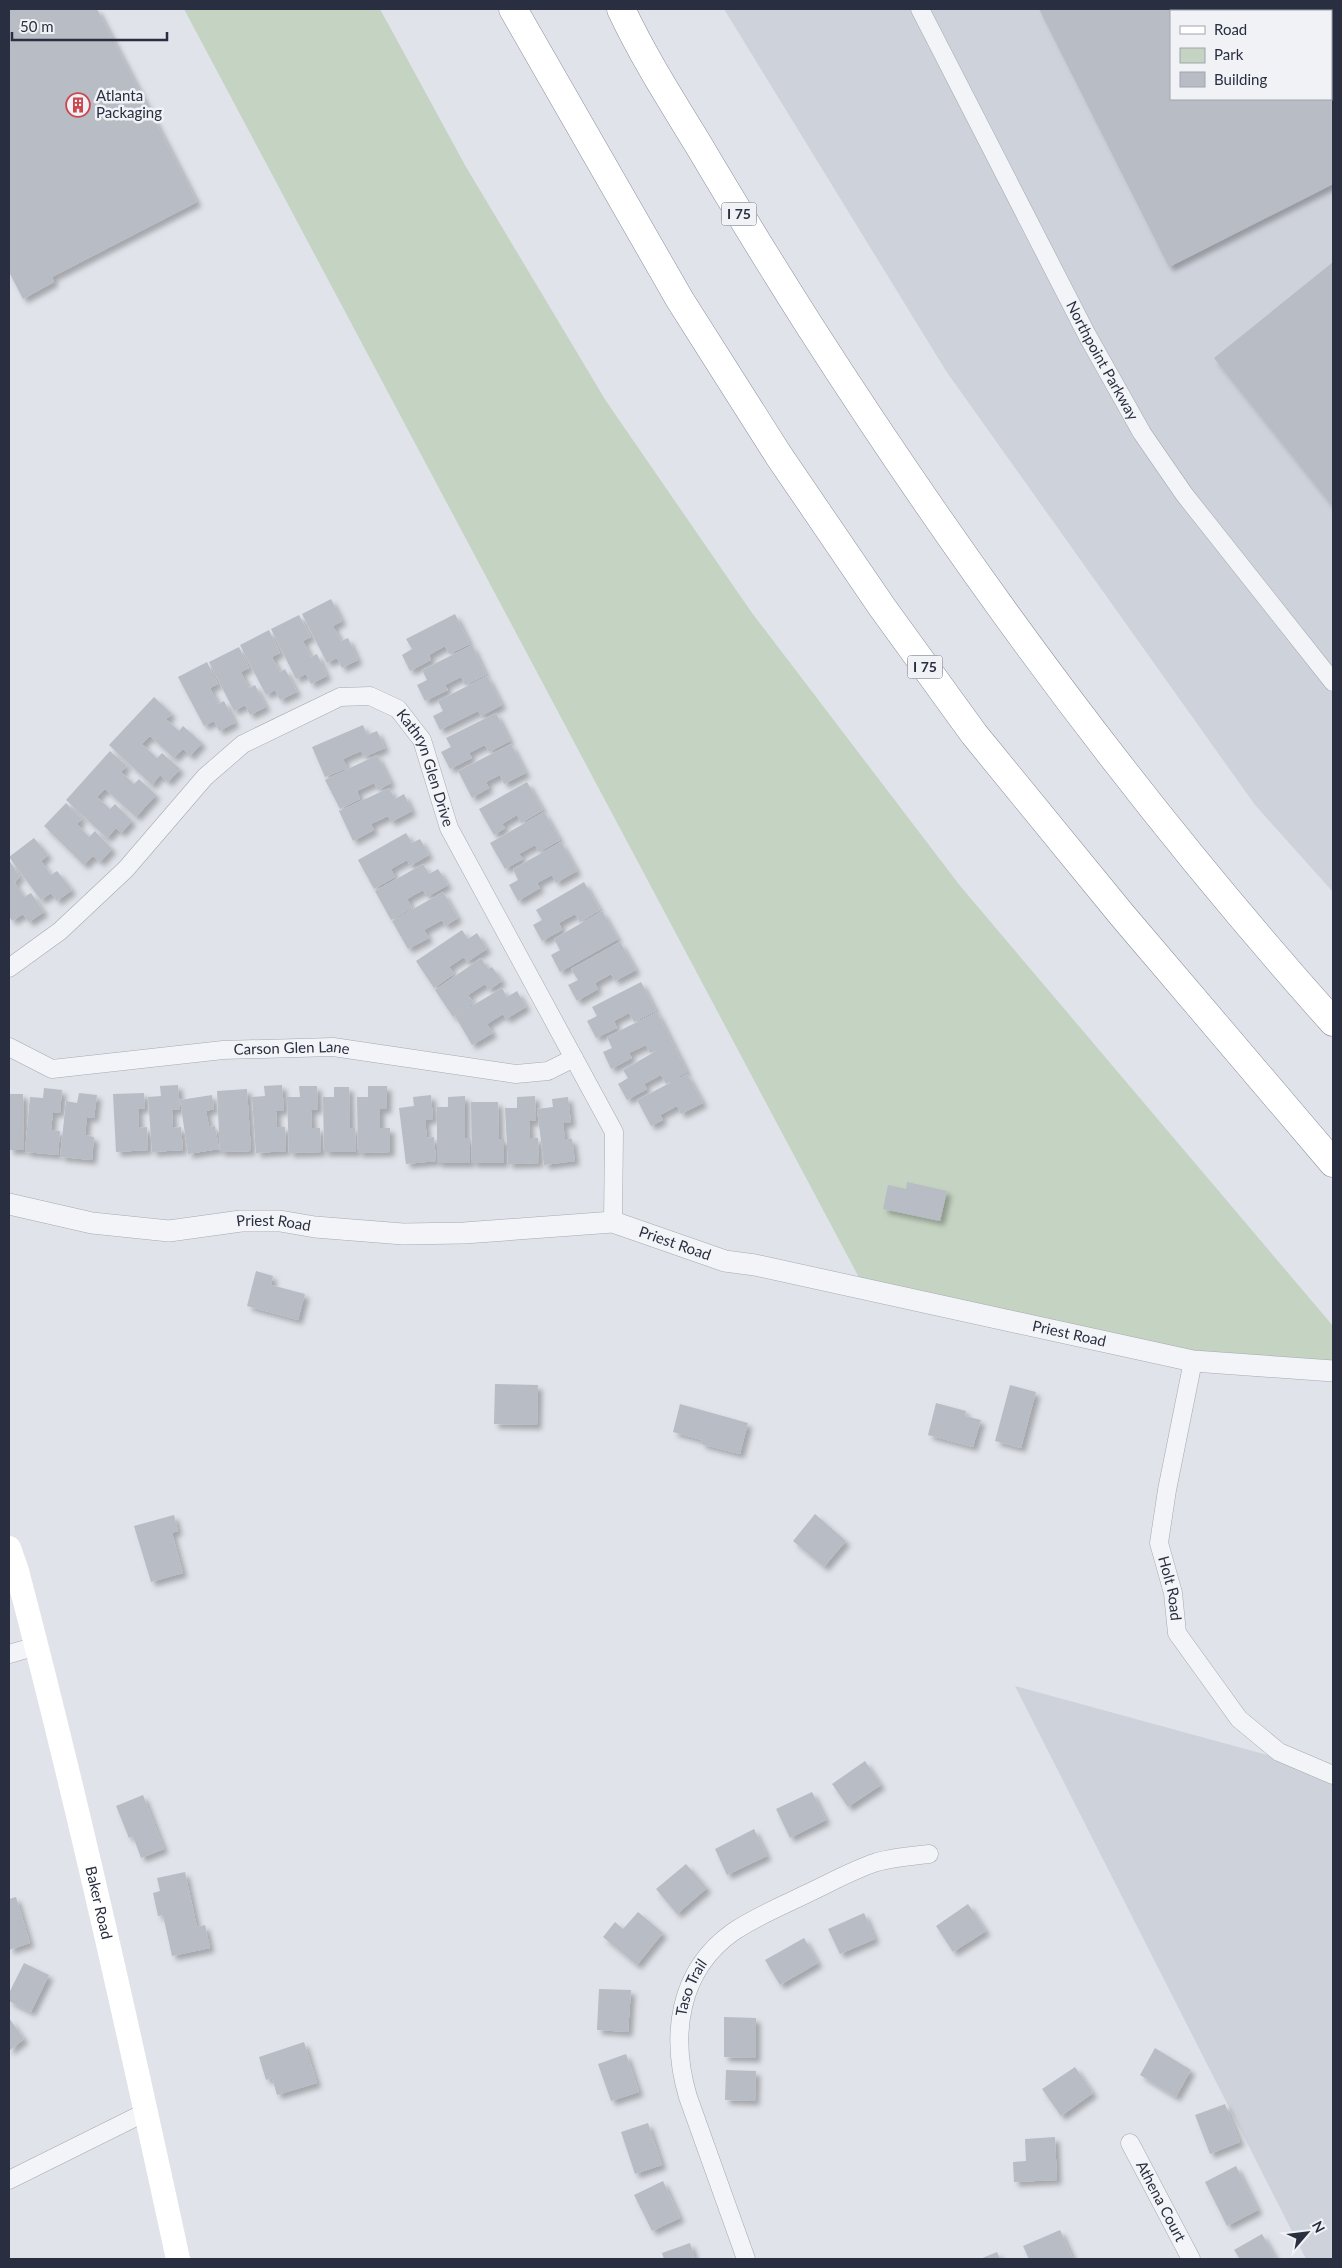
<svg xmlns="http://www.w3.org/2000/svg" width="1342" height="2268" font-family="Lato,sans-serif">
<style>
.built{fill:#ced2db;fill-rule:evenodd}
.green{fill:#c4d3c2}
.building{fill:#b8bcc5;filter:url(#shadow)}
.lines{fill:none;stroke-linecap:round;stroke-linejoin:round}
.minor-casing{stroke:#a5a9b3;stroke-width:19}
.tertiary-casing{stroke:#a5a9b3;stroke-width:22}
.motorway-casing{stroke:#888f9f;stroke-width:29}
.minor{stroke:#f3f4f7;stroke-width:18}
.tertiary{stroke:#f3f4f7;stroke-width:21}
.secondary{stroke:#fff;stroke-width:24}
.motorway{stroke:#fff;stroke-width:28}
.labels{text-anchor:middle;stroke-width:5;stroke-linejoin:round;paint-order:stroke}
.shield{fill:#f0f2f6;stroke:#656a77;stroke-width:1}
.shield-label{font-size:14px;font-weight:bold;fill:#292f40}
.poi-label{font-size:15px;fill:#292f40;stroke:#f0f2f6;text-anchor:start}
.street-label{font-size:15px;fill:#292f40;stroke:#f0f2f6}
</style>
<defs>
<filter id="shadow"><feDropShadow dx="4.5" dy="4.5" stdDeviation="2.5" flood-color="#0004"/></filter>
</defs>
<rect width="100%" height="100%" fill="#e0e3e9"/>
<path class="built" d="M724 9H1333V892L1255 805 946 371ZM1171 11H1331V99H1171Z
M1015 1686 1333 1773V2259H1306Z"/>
<path class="green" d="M184 9H380L466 167 606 401 752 613 961 887 1333 1326V1375L871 1300Z"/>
<path class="building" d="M9 9H97L197 202 52 277 54 282 23 299 9 272Z
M1039 9H1309L1310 11H1171V99H1331V52L1333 57V184L1169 267Z
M1333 262V507L1214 358Z
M331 599 342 621 333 626 341 641 348 638 358 660 342 668 337 658 327 663 302 614Z
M455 614 470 644 449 654 445 646 429 655 431 660 410 671 402 655 412 649 406 639Z
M299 615 311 637 303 641 311 657 317 654 327 676 311 684 306 674 296 679 271 629Z
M269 630 280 653 272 657 280 672 285 669 297 692 280 700 275 690 266 695 240 645Z
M472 645 486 675 465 685 461 677 445 685 448 690 425 701 417 685 427 680 422 670Z
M239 647 249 668 241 672 249 688 255 685 266 707 250 715 245 705 234 711 209 662Z
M207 662 218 684 210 688 218 704 224 701 235 723 219 731 214 721 204 726 178 677Z
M487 676 502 705 481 716 478 711 440 730 433 716 443 711 438 701Z
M154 697 172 714 166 719 179 731 183 726 202 743 190 756 183 749 174 758 150 736 142 744 157 758 162 753 180 769 168 782 160 775 152 785 109 745Z
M496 713 510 741 489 752 485 745 469 753 472 758 450 769 441 752 451 747 446 738Z
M363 725 367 735 377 731 385 748 364 757 361 751 343 759 347 768 325 777 312 747Z
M511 744 526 773 504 784 500 775 486 782 489 788 472 798 458 771Z
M110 751 127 766 121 772 134 784 139 779 156 795 136 817 105 789 97 797 110 809 115 804 132 821 121 833 116 828 107 838 66 800Z
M377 755 391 783 378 790 374 783 357 791 360 799 340 809 325 780Z
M527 782 543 810 521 823 517 815 502 824 505 828 494 835 479 809Z
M389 788 395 799 404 794 412 811 391 822 388 816 371 824 374 830 353 841 339 811Z
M66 803 82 819 77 824 89 837 95 831 112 849 100 862 93 856 84 865 44 826Z
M544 812 560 840 539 852 535 845 519 854 523 859 505 869 490 843Z
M406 833 412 843 420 839 429 855 410 866 407 860 391 869 395 877 374 889 358 860Z
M34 838 48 855 41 861 51 875 57 871 72 890 57 901 51 893 41 900 9 857Z
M561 842 577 871 556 883 552 875 537 883 540 888 518 901 509 885 518 880 513 869Z
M9 860 20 877 14 882 24 897 31 893 44 912 29 922 23 914 12 921 9 916Z
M423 864 429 874 438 869 448 885 427 897 423 890 407 899 412 908 391 920 375 891Z
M584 882 600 910 580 922 575 914 559 923 562 930 542 941 533 925 542 920 536 910Z
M443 892 458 918 445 926 442 920 424 930 429 938 408 949 392 921Z
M602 911 618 939 560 972 551 955 560 950 554 939Z
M462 930 468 939 477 933 487 949 467 962 464 957 449 967 454 974 434 988 416 961Z
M620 942 636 970 615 981 611 974 595 983 598 989 577 1001 568 985 578 980 571 969Z
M481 958 488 969 492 967 502 981 489 990 485 984 468 995 474 1003 453 1017 435 990Z
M641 982 656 1011 634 1022 629 1013 614 1021 617 1028 596 1038 587 1021 597 1016 592 1007Z
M502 988 507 997 517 991 526 1007 506 1019 503 1014 487 1024 493 1033 472 1045 455 1016Z
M657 1012 687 1072 666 1084 661 1075 644 1084 647 1089 627 1100 618 1084 628 1078 623 1070 663 1047 650 1053 646 1045 629 1053 632 1058 611 1069 603 1052 612 1048 607 1037Z
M687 1074 703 1103 681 1114 677 1106 660 1115 663 1120 651 1126 637 1100Z
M178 1085 180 1109 172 1110 173 1128 181 1127 183 1150 152 1152 148 1097 161 1096 160 1086Z
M282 1085 284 1110 276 1111 277 1127H285L286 1151 256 1153 252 1097 265 1096 264 1086Z
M299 1086H317L318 1109 311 1110 312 1128H320L321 1152 289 1153 287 1097H300Z
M368 1086H387V1109H380V1128H390V1152L358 1153 357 1097H368Z
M334 1087H349L350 1128H355L356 1152H324L323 1097H334Z
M44 1088 62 1090 60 1113 53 1112 51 1130 60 1131 58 1155 25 1152 30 1097 43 1098Z
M247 1089 251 1151 220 1152 217 1091Z
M79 1093 97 1095 94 1118 87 1117 85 1135 94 1137 92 1160 60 1157 66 1101 77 1103Z
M144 1093 145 1108 138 1109 139 1128 147 1127 148 1150 116 1152 113 1094Z
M9 1094H23L24 1150H9Z
M212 1095 214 1109 206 1111 209 1127 215 1126 219 1149 188 1154 180 1100Z
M431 1095 433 1119 425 1120 427 1138 434 1137 436 1161 406 1164 399 1108 414 1106 413 1097Z
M465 1096V1138H470V1163H437V1107H448V1097Z
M535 1096 536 1121H529L530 1138H538L539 1163 508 1164 505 1108H517V1097Z
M568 1097 571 1123H563L565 1139H572L575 1161 544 1165 537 1109 553 1107 552 1099Z
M471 1102H498L499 1139H504V1163H472Z
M907 1182 947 1191 940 1221 883 1209 888 1185 906 1189Z
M256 1271 273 1276 271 1285 305 1294 298 1320 247 1306Z
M495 1384 538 1385 537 1425 494 1424Z
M1010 1385 1036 1392 1021 1448 995 1441Z
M936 1403 966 1411 965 1416 981 1420 973 1447 928 1435Z
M680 1404 748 1423 740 1454 701 1444 702 1440 673 1432Z
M815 1514 846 1541 824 1567 793 1541Z
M174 1515 178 1531 172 1533 183 1573 151 1582 134 1526Z
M865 1761 881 1785 848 1807 832 1784Z
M812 1792 826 1820 790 1838 776 1809Z
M143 1795 164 1849 141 1858 133 1836 129 1838 116 1806Z
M754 1829 767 1856 727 1875 715 1849Z
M686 1864 707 1888 677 1914 656 1889Z
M185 1872 197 1927 205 1925 210 1948 172 1956 163 1915 158 1916 153 1893 160 1891 157 1878Z
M16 1897 30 1943 9 1950V1899Z
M968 1904 986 1931 953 1952 936 1926Z
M638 1912 663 1933 637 1965 603 1937 615 1922 623 1929Z
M864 1913 875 1939 840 1954 828 1929Z
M804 1938 818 1963 780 1985 765 1960Z
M24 1963 49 1975 31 2012 9 2001V1993Z
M599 1989 631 1990 628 2032 597 2030Z
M724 2017 756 2018V2058L724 2057Z
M9 2018 24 2039 9 2051Z
M304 2042 317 2083 277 2095 272 2078 266 2080 259 2057Z
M1155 2048 1191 2070 1176 2097 1140 2075Z
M626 2054 639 2092 611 2101 598 2064Z
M1075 2067 1093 2093 1061 2116 1042 2089Z
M726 2070 756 2071 755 2101 725 2100Z
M1225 2104 1240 2142 1210 2154 1195 2115Z
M648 2123 662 2165 635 2174 621 2132Z
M1055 2137 1057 2180 1014 2182 1013 2162 1026 2161 1025 2139Z
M1236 2166 1258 2210 1227 2226 1205 2182Z
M663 2181 680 2218 652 2231 634 2195Z
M1060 2230 1073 2259H1029L1023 2246Z
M1262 2234 1276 2259H1240L1234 2250Z
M690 2243 695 2259H664L662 2253Z
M997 2252 1000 2259H980Z"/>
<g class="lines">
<g class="minor-casing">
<g id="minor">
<path id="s1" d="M920 9 1087 335 1142 433 1184 494 1333 682"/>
<path id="s2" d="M9 968 60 931 126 869 205 777 243 744 340 697 370 696 398 709 422 740 449 828 614 1132 613 1222"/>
<path id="s3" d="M9 1047 52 1069 223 1050 333 1047 516 1074 548 1071 574 1058"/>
<path id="s4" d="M1193 1361 1167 1490 1159 1543 1173 1593 1177 1633 1239 1719 1279 1752 1333 1775"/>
<path d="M9 1654 37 1646"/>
<path id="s5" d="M1130 2143 1191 2259"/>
<path d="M9 2180 146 2112"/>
<path id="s6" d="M746 2259 688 2097C670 2036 678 1971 733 1932 755 1917 780 1907 804 1895 828 1884 852 1870 877 1862 894 1857 912 1856 929 1854"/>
</g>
</g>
<g class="tertiary-casing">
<g id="tertiary">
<path id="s7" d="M9 1204 92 1223 169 1231 241 1221H280L315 1227 403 1234 464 1233 613 1222 725 1261 755 1265 1193 1361 1333 1371"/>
</g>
</g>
<g class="motorway-casing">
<path id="motorway" d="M513 9 680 300 779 456 882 607 974 734 1122 915 1333 1163
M621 9C643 56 671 100 698 144 734 205 771 265 809 325 966 570 1139 805 1333 1022"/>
</g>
<use href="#minor" class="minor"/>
<use href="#tertiary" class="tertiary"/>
<path class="secondary" id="s8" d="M9 1548 17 1571C77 1799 128 2029 178 2259"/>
<use href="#motorway" class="motorway"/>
</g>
<defs>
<g id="building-ring" transform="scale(1.25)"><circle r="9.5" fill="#f0f2f6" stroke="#cb4850" stroke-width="1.5"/><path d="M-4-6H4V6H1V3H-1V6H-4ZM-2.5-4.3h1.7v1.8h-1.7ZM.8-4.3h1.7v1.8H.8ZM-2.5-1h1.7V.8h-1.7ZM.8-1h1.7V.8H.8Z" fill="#cb4850"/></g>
</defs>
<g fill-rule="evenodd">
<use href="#building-ring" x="78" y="105"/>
</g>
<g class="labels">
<g class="shield">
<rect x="721.5" y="202.5" width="35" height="23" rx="4"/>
<rect x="907.5" y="655.5" width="35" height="23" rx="4"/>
</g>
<g class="shield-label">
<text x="739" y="219">I 75</text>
<text x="925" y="672">I 75</text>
</g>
<g class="poi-label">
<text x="96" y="101">Atlanta<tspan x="96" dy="17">Packaging</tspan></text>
</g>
<g class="street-label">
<text dy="5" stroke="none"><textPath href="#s1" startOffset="396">Northpoint Parkway</textPath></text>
<text dy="5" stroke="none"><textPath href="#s2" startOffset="560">Kathryn Glen Drive</textPath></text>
<text dy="5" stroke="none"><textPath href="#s3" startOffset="289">Carson Glen Lane</textPath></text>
<text dy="5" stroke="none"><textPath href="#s7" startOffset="268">Priest Road</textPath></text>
<text dy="5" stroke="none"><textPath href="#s7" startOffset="674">Priest Road</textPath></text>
<text dy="5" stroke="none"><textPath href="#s7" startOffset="1079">Priest Road</textPath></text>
<text dy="5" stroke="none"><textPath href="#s4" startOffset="232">Holt Road</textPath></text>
<text dy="5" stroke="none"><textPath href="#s8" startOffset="366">Baker Road</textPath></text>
<text dy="5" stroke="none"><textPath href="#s6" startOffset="284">Taso Trail</textPath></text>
<text dy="5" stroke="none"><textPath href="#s5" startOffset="66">Athena Court</textPath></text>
</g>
</g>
<rect width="1342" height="2268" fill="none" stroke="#292f40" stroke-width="20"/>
<rect x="1170" y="10" width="162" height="90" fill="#f0f2f6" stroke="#a0a4ad"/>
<rect x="1180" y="26" width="25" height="8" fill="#ffffff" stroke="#a0a4ad"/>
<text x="1214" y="35" font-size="15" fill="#292f40">Road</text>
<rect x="1180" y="48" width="25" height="15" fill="#c4d3c2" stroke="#a0a4ad"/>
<text x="1214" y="60" font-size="15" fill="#292f40">Park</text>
<rect x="1180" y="72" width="25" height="15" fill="#b8bcc5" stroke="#a0a4ad"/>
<text x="1214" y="85" font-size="15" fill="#292f40">Building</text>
<g transform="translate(1307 2233) rotate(62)" stroke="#f0f2f6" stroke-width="4" paint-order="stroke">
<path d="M0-4L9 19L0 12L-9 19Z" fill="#292f40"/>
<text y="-8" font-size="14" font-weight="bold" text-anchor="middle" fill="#292f40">N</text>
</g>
<path d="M12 32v8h155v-8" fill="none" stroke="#292f40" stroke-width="2.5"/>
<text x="20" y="32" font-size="15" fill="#292f40" stroke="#f0f2f6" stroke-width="4" paint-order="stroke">50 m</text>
</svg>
